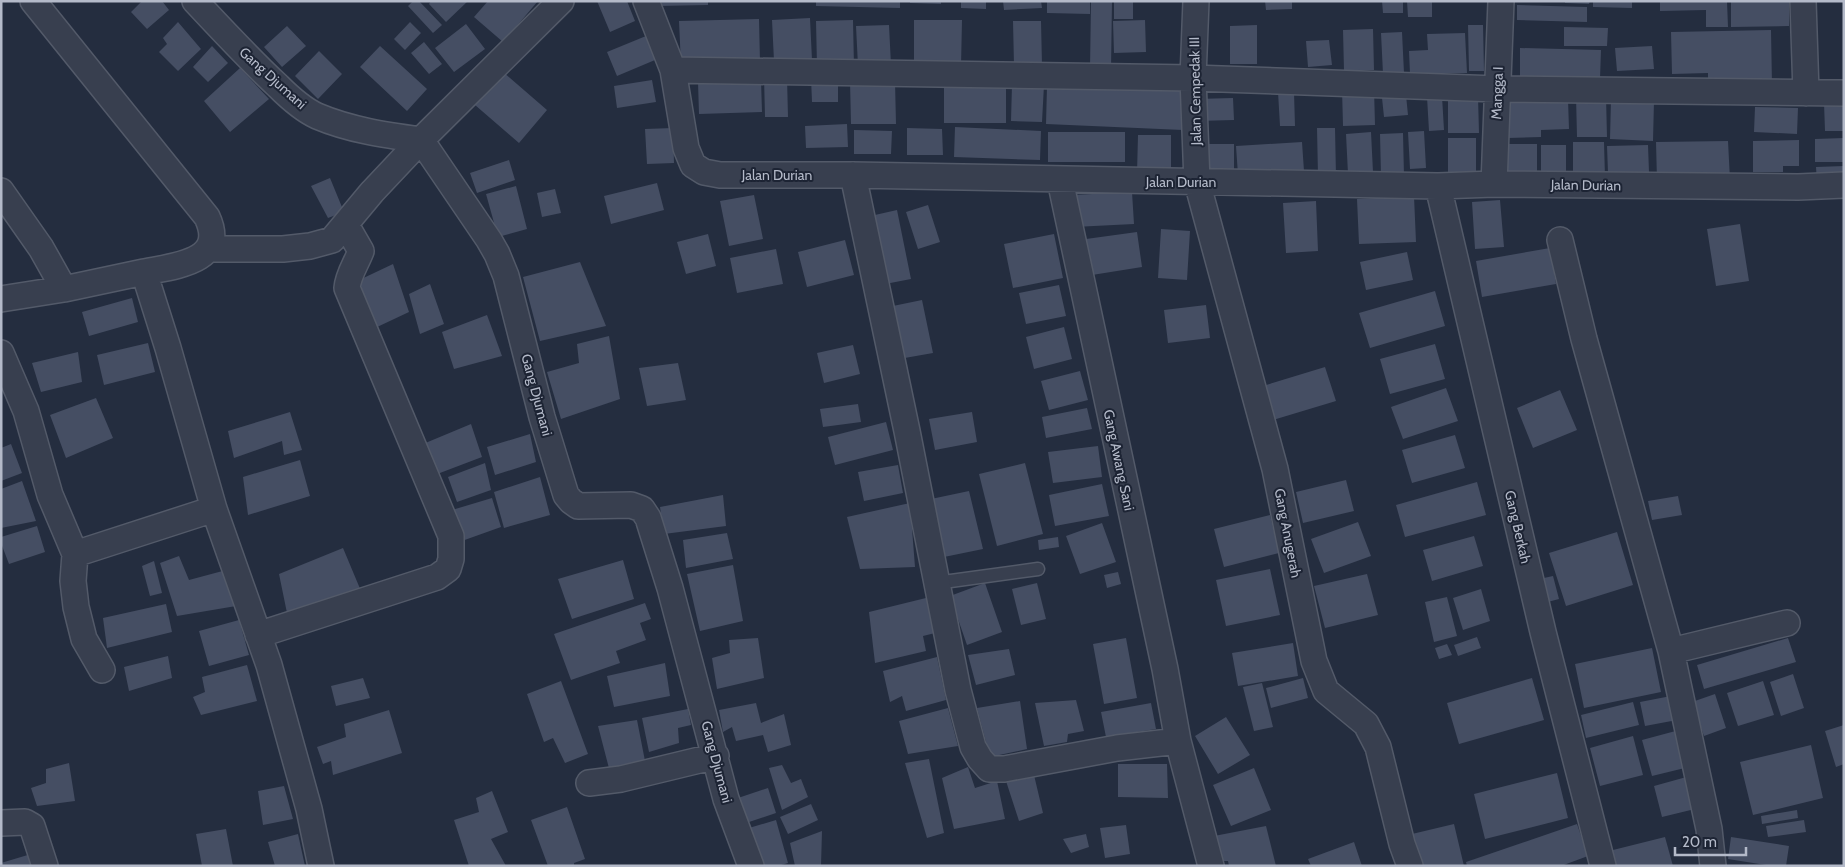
<svg xmlns="http://www.w3.org/2000/svg" width="1845" height="867" font-family="Cabin,sans-serif">
<style>
.building{fill:#454e63}
.lines{fill:none;stroke-linecap:round;stroke-linejoin:round}
.lane-casing{stroke:#535a69;stroke-width:15}
.street-casing{stroke:#535a69;stroke-width:28}
.lane{stroke:#383f4f;stroke-width:12}
.street{stroke:#383f4f;stroke-width:25}
.labels{text-anchor:middle;stroke-width:4;stroke-linejoin:round;paint-order:stroke}
.street-label{font-size:14px;fill:#b4bac9;stroke:#1d2434}
</style>
<rect width="100%" height="100%" fill="#242d3f"/>
<path class="building" d="M142 1H162L169 10 147 29 131 12Z
M413 1H419L442 25 433 33 408 6Z
M431 1H468L446 22 429 4Z
M488 1H538L503 42 474 17Z
M597 1H627L635 21 610 32Z
M657 1H708V5L657 6Z
M816 1H900V8L816 6Z
M910 1H941V4L910 3Z
M961 1H986V9L961 8Z
M1003 1H1041L1042 8 1004 10Z
M1047 1H1090V14L1047 13Z
M1091 1H1112L1111 70 1090 69Z
M1114 1H1133V19H1114Z
M1265 1H1292V9L1266 10Z
M1382 1H1403V13H1383Z
M1407 1H1432V17H1408Z
M1565 1H1590L1589 4 1565 3Z
M1593 1H1632V8L1593 7Z
M1660 1H1727L1728 27H1706V10L1660 11Z
M1731 1H1789V26L1731 27Z
M1517 5 1587 7V22L1517 20Z
M810 18 812 60 774 61 772 20Z
M759 19 760 62 681 65 679 21Z
M853 20 854 67H817L816 21Z
M914 20H962L961 67H914Z
M1145 20 1146 52 1114 53 1113 21Z
M1013 21H1041L1042 65 1014 66Z
M178 22 201 49 178 71 159 52 167 44 163 38Z
M410 22 421 33 405 50 394 39Z
M466 24 485 49 454 72 435 48Z
M889 25 891 65 858 66 856 26Z
M1257 25V64H1230V26Z
M1468 25H1483L1484 71H1469Z
M287 26 306 46 282 67 264 47Z
M1564 27 1608 28 1607 46H1564Z
M1373 29 1374 70 1344 71 1343 30Z
M1771 30 1772 85 1708 86V73L1672 74 1671 32Z
M1402 32 1404 73 1383 74 1381 33Z
M1465 33 1467 73 1410 74 1409 51 1428 50 1427 34Z
M646 36 655 60 617 76 607 52Z
M1329 40 1332 65 1308 67 1306 41Z
M424 42 442 64 429 74 411 53Z
M212 46 228 63 208 82 193 67Z
M380 46 427 89 407 111 360 67Z
M1652 46 1654 69 1617 71 1615 48Z
M1520 48 1601 50 1600 79 1520 77Z
M319 51 342 74 318 99 295 76Z
M240 68 269 99 230 132 204 101Z
M503 72 547 110 519 143 475 105Z
M764 77H787L788 117H765Z
M811 78 838 79V102H812Z
M652 80 656 102 617 108 614 86Z
M761 80 762 112 699 114 698 82Z
M850 81H895L896 124H851Z
M1012 84 1044 85 1042 122 1011 121Z
M1047 86 1184 91 1183 130 1046 124Z
M944 88H1006V123H944Z
M1374 88 1375 125 1343 126 1342 89Z
M1278 92H1294L1295 126H1280Z
M1406 95 1408 115 1384 117 1382 98Z
M1442 96 1444 130 1429 131 1427 97Z
M1478 96 1479 133H1448V97Z
M1576 96H1606L1607 137H1577Z
M1233 98 1234 120 1197 121 1196 99Z
M1506 98 1568 99 1569 129 1541 130V137L1507 138Z
M1611 99 1654 101 1653 141 1610 139Z
M1824 103H1844V131H1825Z
M1755 107 1798 108 1797 134 1754 132Z
M847 124 848 147 806 148 805 126Z
M955 127 1041 131 1040 160 954 157Z
M673 128 674 163 647 164 645 129Z
M907 128 942 129 943 155H907Z
M1317 128H1335L1336 176H1318Z
M854 130 892 131 891 154H854Z
M1424 131 1426 168 1410 169 1408 132Z
M1048 132H1125V162H1048Z
M1371 132 1373 172 1348 174 1346 134Z
M1403 133 1404 176H1381L1380 134Z
M1138 135H1171V174L1137 173Z
M1448 138H1476V176H1448Z
M1844 138V162H1815V139Z
M1799 140V166H1783V172H1753V141Z
M1728 141 1730 180 1657 181 1656 142Z
M1302 142 1304 171 1238 175 1236 146Z
M1573 142H1604L1605 177 1573 178Z
M1198 144H1234V174L1198 173Z
M1508 144H1537V174H1508Z
M1541 145H1566V176H1541Z
M1648 145 1649 172 1608 173 1607 146Z
M509 160 515 180 477 193 470 173Z
M1844 166V182L1817 183 1816 167Z
M330 178 344 212 328 218 311 186Z
M657 183 664 210 611 224 604 196Z
M516 186 527 229 498 237 486 194Z
M555 189 561 213 542 217 537 193Z
M1132 192 1134 224 1074 227 1072 195Z
M754 195 763 239 729 246 720 201Z
M1414 196 1416 242 1359 244 1357 199Z
M1500 200 1504 247 1475 249 1472 202Z
M1316 201 1318 251 1286 253 1283 203Z
M928 205 940 242 918 249 906 212Z
M897 210 911 279 880 285 866 217Z
M1740 224 1749 281 1716 286 1707 229Z
M1161 229 1190 231 1187 280 1158 278Z
M1137 232 1142 267 1092 275 1086 239Z
M708 234 716 266 686 274 677 242Z
M1054 234 1063 278 1013 288 1004 244Z
M845 240 854 275 807 287 798 252Z
M1550 248 1556 284 1482 297 1476 261Z
M776 249 783 284 737 293 730 258Z
M1407 252 1413 280 1366 290 1360 262Z
M580 262 606 326 540 341 523 277Z
M393 264 409 312 375 328 355 282Z
M430 284 444 324 420 334 409 294Z
M1059 285 1066 316 1026 324 1019 293Z
M1435 291 1445 326 1370 348 1359 313Z
M132 298 138 322 89 336 82 312Z
M922 300 933 353 899 359 888 307Z
M1206 305 1210 338 1168 343 1164 310Z
M487 315 502 356 454 369 442 332Z
M1064 327 1072 359 1034 369 1026 337Z
M609 336 620 399 561 419 547 372 579 363 577 344Z
M148 343 155 372 104 385 97 355Z
M1435 344 1445 379 1390 394 1380 359Z
M853 345 860 374 824 383 817 353Z
M78 352 82 382 41 392 32 363Z
M678 363 686 400 647 406 639 368Z
M1325 367 1336 401 1273 420 1263 386Z
M1080 371 1088 400 1049 410 1041 381Z
M1446 388 1458 421 1403 439 1391 407Z
M1560 390 1577 430 1533 448 1517 408Z
M96 398 113 438 66 458 50 415Z
M858 404 861 422 823 427 820 409Z
M1087 408 1092 429 1046 438 1042 417Z
M290 412 302 450 284 455 282 441 234 458 228 431Z
M972 412 977 442 935 450 929 419Z
M886 422 893 450 835 465 828 437Z
M471 424 482 457 432 476 423 444Z
M530 434 536 462 495 475 487 447Z
M1455 435 1465 468 1412 483 1402 450Z
M11 444 22 473 1 481V448Z
M1098 446 1102 477 1053 483 1048 452Z
M300 460 310 496 248 515 243 477Z
M485 463 491 490 457 502 448 477Z
M1025 463 1043 534 997 546 979 474Z
M898 465 903 493 864 501 858 472Z
M540 477 550 515 504 528 494 492Z
M1346 480 1354 511 1303 523 1296 492Z
M22 481 36 521 1 528V489Z
M1477 482 1486 515 1405 537 1396 505Z
M1102 484 1109 516 1055 526 1049 495Z
M969 491 983 549 944 557 931 499Z
M723 495 726 526 664 534 660 507Z
M1678 496 1682 515 1652 520 1648 501Z
M492 498 501 527 459 542 452 510Z
M910 503 915 567 860 569 847 517Z
M1270 515 1279 553 1224 567 1214 529Z
M1358 522 1371 556 1324 573 1311 539Z
M1102 523 1116 562 1080 574 1066 536Z
M37 526 45 552 9 564 1 543V537Z
M1617 532 1633 585 1566 606 1549 553Z
M727 533 733 559 686 568 683 540Z
M1474 536 1483 566 1432 581 1423 550Z
M1058 537 1059 547 1039 550 1038 540Z
M343 548 361 591 287 613 279 574Z
M179 556 189 580 230 569 242 605 177 616 160 563Z
M623 560 634 599 572 619 558 579Z
M154 561 162 593 150 596 142 566Z
M733 565 743 621 700 631 687 574Z
M1270 569 1280 615 1226 626 1216 580Z
M1118 572 1121 584 1107 588 1104 575Z
M1367 574 1378 615 1325 628 1314 586Z
M1553 576 1559 599 1540 604 1535 580Z
M985 583 1002 632 967 645 950 596Z
M1037 583 1046 619 1021 625 1012 589Z
M1481 589 1490 621 1463 630 1453 598Z
M930 597 935 633 923 636 926 651 875 663 869 612Z
M1447 597 1457 636 1434 642 1425 602Z
M645 603 651 619 640 623 646 640 616 651 620 663 571 680 554 634Z
M166 604 172 632 107 648 103 618Z
M239 620 249 655 209 666 199 631Z
M1477 637 1481 648 1458 656 1454 645Z
M758 638 764 678 717 689 712 658 730 653 729 640Z
M1126 638 1137 698 1104 704 1093 644Z
M1788 638 1796 662 1704 689 1697 665Z
M1293 643 1298 676 1238 686 1232 653Z
M1447 644 1452 655 1439 659 1435 648Z
M1652 648 1661 692 1584 708 1575 664Z
M1009 649 1015 675 976 685 968 655Z
M168 656 172 678 129 691 124 667Z
M937 657 946 700 906 711 902 696 890 702 883 671Z
M665 663 670 696 614 707 607 676Z
M247 665 257 701 201 715 193 697 205 692 202 677Z
M1793 674 1804 708 1781 716 1770 682Z
M363 678 370 698 336 706 331 686Z
M1303 678 1308 698 1271 708 1266 688Z
M1532 678 1544 720 1459 744 1447 703Z
M561 681 588 754 565 763 553 738 544 742 527 694Z
M1763 681 1774 715 1738 726 1727 693Z
M1262 683 1273 727 1254 731 1243 687Z
M1715 694 1726 728 1704 736 1692 702Z
M1671 696 1677 720 1645 726 1640 702Z
M1076 700 1084 731 1068 734 1067 742 1044 746 1035 703Z
M1020 701 1027 749 990 757 977 708Z
M1633 702 1639 725 1586 738 1581 715Z
M756 703 761 723 784 714 791 745 768 752 763 735 736 741 732 727 723 732 719 710Z
M1151 703 1156 729 1106 737 1101 712Z
M948 708 958 746 908 754 899 721Z
M688 709 691 725 678 728 679 743 649 752 642 718Z
M389 710 402 753 333 775 331 761 323 764 317 747 346 737 344 724Z
M1226 717 1250 755 1218 774 1195 736Z
M637 720 646 766 611 776 598 726Z
M1844 725V764L1836 767 1825 731Z
M1683 729 1693 766 1652 776 1642 740Z
M1633 736 1643 775 1600 786 1590 748Z
M1811 745 1823 798 1753 815 1740 762Z
M929 759 944 833 927 838 905 763Z
M69 763 75 801 37 806 31 788 46 783V769Z
M1118 764H1167L1168 798 1118 797Z
M782 765 791 783 801 779 808 797 782 810 769 768Z
M968 767 975 788 997 781 1005 819 954 829 942 778Z
M1254 768 1271 810 1231 826 1213 785Z
M1557 773 1568 818 1485 839 1474 794Z
M1034 775 1043 813 1019 821 1006 781Z
M1690 776 1699 808 1662 817 1654 786Z
M284 786 293 819 263 825 258 791Z
M768 788 776 813 746 823 738 798Z
M492 791 508 832 491 839 506 866H469L454 820 479 812 476 798Z
M811 804 818 820 788 834 780 817Z
M567 807 585 859 574 863V866H548L531 820Z
M1797 810 1798 818 1762 824 1761 816Z
M776 820 788 863 778 866H759L749 828Z
M1804 820 1806 832 1768 837 1766 826Z
M1454 824 1464 866H1420L1412 834Z
M1577 824 1588 856 1561 866H1467L1466 862Z
M1126 825 1130 854 1105 858 1100 828Z
M1266 826 1276 866H1229L1228 861H1220L1214 836Z
M226 829 233 866H202L196 834Z
M822 831 821 866H795L790 843Z
M298 834 305 866H275L268 842Z
M1086 834 1089 847 1071 853 1063 839Z
M1665 837 1673 866H1613L1609 851Z
M1731 837 1789 846 1786 866H1772L1728 859Z
M1354 842 1362 866H1311L1308 859Z
M31 854 33 866H1V863Z"/>
<g class="lines">
<g class="lane-casing">
<path id="lane" d="M936 583 1038 569"/>
</g>
<g class="street-casing">
<path id="street" d="M33 1 207 217C228 262 175 266 144 272
M195 1C222 30 249 59 278 86 289 97 302 109 317 116 350 130 385 135 421 140L489 240 497 254 506 276 542 417 566 495 571 501 578 506 631 505 642 509 648 518 670 588 726 799 751 866
M646 1 673 70 686 148 693 165 704 172 720 175H853L1438 186 1494 184 1798 187 1844 185
M1196 1 1193 78 1197 182 1275 469 1314 661 1326 691 1366 724 1378 747 1402 844 1410 866
M1803 1 1806 93
M673 70 1193 78 1497 89 1844 93
M853 175 907 431 958 690 973 747 980 759 989 769H1004L1117 748 1178 741 1211 866
M1060 180 1165 669 1178 741
M1494 184 1501 1
M1438 186 1543 632 1603 866
M1 191 41 248 64 289
M1560 240 1584 339 1671 651 1709 829 1713 866
M208 249H283L310 246 332 240 372 192 421 140 561 1
M1 299 64 289 144 272 168 348 214 509 269 665 309 809 321 866
M1 353 26 411 50 495 75 554 73 581 76 607 84 639 102 670
M75 554 214 509
M258 635 437 577 448 569 451 559V536L347 288C348 275 356 264 361 251L346 225
M1671 651 1787 623
M589 783 621 779 716 756
M1 823 25 822 32 826 45 866"/>
</g>
<use href="#lane" class="lane"/>
<use href="#street" class="street"/>
</g>
<g class="labels">
<g class="street-label">
<text transform="translate(273 78) rotate(42)" y="5">Gang Djumani</text>
<text transform="translate(1195 91) rotate(-91)" y="5">Jalan Cempedak III</text>
<text transform="translate(1497 93) rotate(-88)" y="5">Mangga I</text>
<text x="777" y="180">Jalan Durian</text>
<text x="1181" y="187">Jalan Durian</text>
<text transform="translate(1586 185) rotate(1)" y="5">Jalan Durian</text>
<text transform="translate(537 395) rotate(75)" y="5">Gang Djumani</text>
<text transform="translate(1119 460) rotate(78)" y="5">Gang Awang Sani</text>
<text transform="translate(1518 527) rotate(77)" y="5">Gang Berkah</text>
<text transform="translate(1288 533) rotate(79)" y="5">Gang Anugerah</text>
<text transform="translate(717 762) rotate(75)" y="5">Gang Djumani</text>
</g>
</g>
<rect width="1845" height="867" fill="none" stroke="#b4bac9" stroke-width="5"/>
<path d="M1675 847v8h71v-8" fill="none" stroke="#b4bac9" stroke-width="2.5"/>
<text x="1682" y="847" font-size="15" fill="#b4bac9" stroke="#1d2434" stroke-width="4" paint-order="stroke">20 m</text>
</svg>
